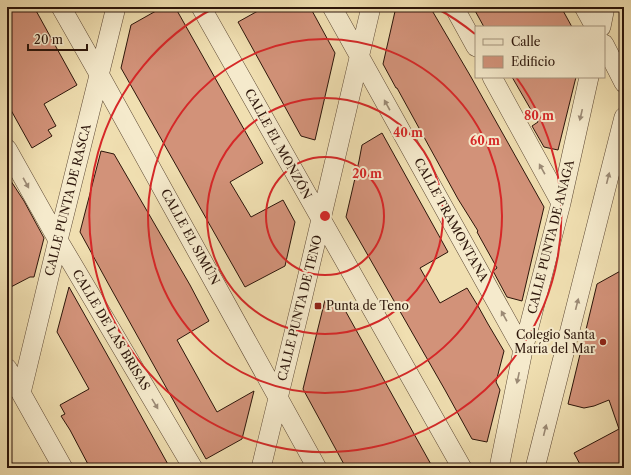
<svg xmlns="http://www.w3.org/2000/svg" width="631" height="475" font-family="'Libre Caslon Text',serif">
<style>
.building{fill:#d29279;stroke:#2c150a}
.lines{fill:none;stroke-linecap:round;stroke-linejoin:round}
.street-casing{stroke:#5d4834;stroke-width:20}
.street{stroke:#f5eacc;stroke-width:19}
.oneway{fill:#9b8a75}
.ring{fill:none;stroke:#d62828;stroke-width:2}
.poi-dot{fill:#8f2418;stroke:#f5eacc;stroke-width:1.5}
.labels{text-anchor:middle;stroke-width:4;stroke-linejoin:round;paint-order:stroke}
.street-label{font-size:12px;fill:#2c150a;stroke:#f5eacc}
.poi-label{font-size:12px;fill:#2c150a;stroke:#f5eacc;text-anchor:start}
.centre{fill:#d62828;stroke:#f5eacc;stroke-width:2}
.ring-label{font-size:12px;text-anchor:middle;font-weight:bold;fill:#d62828;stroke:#f5eacc;stroke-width:4;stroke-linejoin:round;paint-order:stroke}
</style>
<rect width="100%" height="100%" fill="#f0dfb1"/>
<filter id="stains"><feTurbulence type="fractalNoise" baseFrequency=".005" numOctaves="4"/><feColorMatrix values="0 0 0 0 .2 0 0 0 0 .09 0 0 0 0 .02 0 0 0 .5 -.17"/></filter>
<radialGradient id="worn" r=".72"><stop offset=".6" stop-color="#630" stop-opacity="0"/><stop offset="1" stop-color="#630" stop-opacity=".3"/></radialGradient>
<path class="building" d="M7 7H34L77 85 44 104 56 126 48 130 52 136 32 148 7 103Z
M163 7H175L263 163 230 182 251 217 283 200 295 222 285 266 245 287 121 68 131 25Z
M265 7H310L335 53 315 140 301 136 238 22Z
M396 7H430L471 77 544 207 522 301 507 297 493 271 497 268 477 232 478 231 458 199 397 88H396L383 64Z
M473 7H561L572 27H484Z
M512 77H576L558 150 544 147 532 126 538 122Z
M382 133 448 252 420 268 440 303 467 288 478 306 488 324 504 351 496 382 500 390 487 442 472 439 445 390 346 217 359 161 362 145Z
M101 151 114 154 190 285 209 321 177 340 217 412 254 391 242 439 206 459 109 285 80 232Z
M7 175 24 201 44 238 34 277H30L7 289Z
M624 269V468H582L574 453 619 429 609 400 594 406 584 408 568 404 597 284Z
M69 287 114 367 170 468H90L70 430 61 416 65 414 60 405 89 389 57 332Z
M325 300 341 303 433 468H346L303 389Z"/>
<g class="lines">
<g class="street-casing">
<path id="street" d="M61 7 99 74 317 468
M201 7 462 468
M332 7 523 350
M454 7 476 47
M584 7 595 27
M601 27 605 7
M604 44 624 83
M492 77 561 203
M7 149 58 240 193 468
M7 368 63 468
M21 393 58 240 116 7
M261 468 302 300 371 7
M499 468 523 350 561 203 589 77
M535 468 624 117"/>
</g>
<use href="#street" class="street"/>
</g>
<defs><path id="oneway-solid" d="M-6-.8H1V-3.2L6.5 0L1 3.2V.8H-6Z"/></defs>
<g class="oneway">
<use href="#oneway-solid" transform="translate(387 105) rotate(-119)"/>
<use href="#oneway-solid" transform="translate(581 115) rotate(103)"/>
<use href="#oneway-solid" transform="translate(542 169) rotate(-119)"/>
<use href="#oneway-solid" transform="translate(608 178) rotate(-76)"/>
<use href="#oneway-solid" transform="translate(26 183) rotate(61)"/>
<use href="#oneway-solid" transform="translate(577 304) rotate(-76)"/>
<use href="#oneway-solid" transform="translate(504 316) rotate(-119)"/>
<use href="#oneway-solid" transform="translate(518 378) rotate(102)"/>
<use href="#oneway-solid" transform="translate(155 404) rotate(59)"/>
<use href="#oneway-solid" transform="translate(545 430) rotate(-76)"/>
</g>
<g class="ring">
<circle cx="325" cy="216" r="59"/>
<circle cx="325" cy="216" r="118"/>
<circle cx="325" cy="216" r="177"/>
<path d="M436 8A236 236 0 0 1 475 34M516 77A236 236 0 1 1 214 8"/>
</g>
<g class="poi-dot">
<rect x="314" y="302" width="8" height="8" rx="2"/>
<circle cx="603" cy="342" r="4"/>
</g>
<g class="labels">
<g class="street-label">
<text transform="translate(278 144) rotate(61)" y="4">CALLE EL MONZÓN</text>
<text transform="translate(68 200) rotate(-76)" y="4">CALLE PUNTA DE RASCA</text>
<text transform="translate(451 220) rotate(61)" y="4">CALLE TRAMONTANA</text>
<text transform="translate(190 237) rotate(61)" y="4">CALLE EL SIMÚN</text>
<text transform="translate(551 237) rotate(-76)" y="4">CALLE PUNTA DE ANAGA</text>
<text transform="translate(300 308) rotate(-76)" y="4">CALLE PUNTA DE TENO</text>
<text transform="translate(111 330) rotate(59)" y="4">CALLE DE LAS BRISAS</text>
</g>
<g class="poi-label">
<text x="326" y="310">Punta de Teno</text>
<text x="595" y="339" text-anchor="end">Colegio Santa<tspan x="595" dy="14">María del Mar</tspan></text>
</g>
</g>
<circle cx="325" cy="216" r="6" class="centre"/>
<g class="ring-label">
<text x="539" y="120">80 m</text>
<text x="408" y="137">40 m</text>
<text x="485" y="145">60 m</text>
<text x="367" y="178">20 m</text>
</g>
<rect width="631" height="475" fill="none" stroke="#f0dfb1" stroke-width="24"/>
<rect x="8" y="8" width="615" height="459" fill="none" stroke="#2c150a" stroke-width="2"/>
<rect x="12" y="12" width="607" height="451" fill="none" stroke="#2c150a"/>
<rect x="475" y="26" width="130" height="52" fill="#f5eacc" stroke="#a5957e"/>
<rect x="483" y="39" width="20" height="6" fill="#f5eacc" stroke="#a5957e"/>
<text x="511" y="46" font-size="12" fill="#2c150a">Calle</text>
<rect x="483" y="56" width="20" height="12" fill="#d29279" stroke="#a5957e"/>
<text x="511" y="66" font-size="12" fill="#2c150a">Edificio</text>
<path d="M28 44v6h59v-6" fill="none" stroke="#2c150a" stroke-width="2"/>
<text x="34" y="44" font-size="12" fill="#2c150a" stroke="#f5eacc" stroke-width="3" paint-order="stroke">20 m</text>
<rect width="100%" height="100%" filter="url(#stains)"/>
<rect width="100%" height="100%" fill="url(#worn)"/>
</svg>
